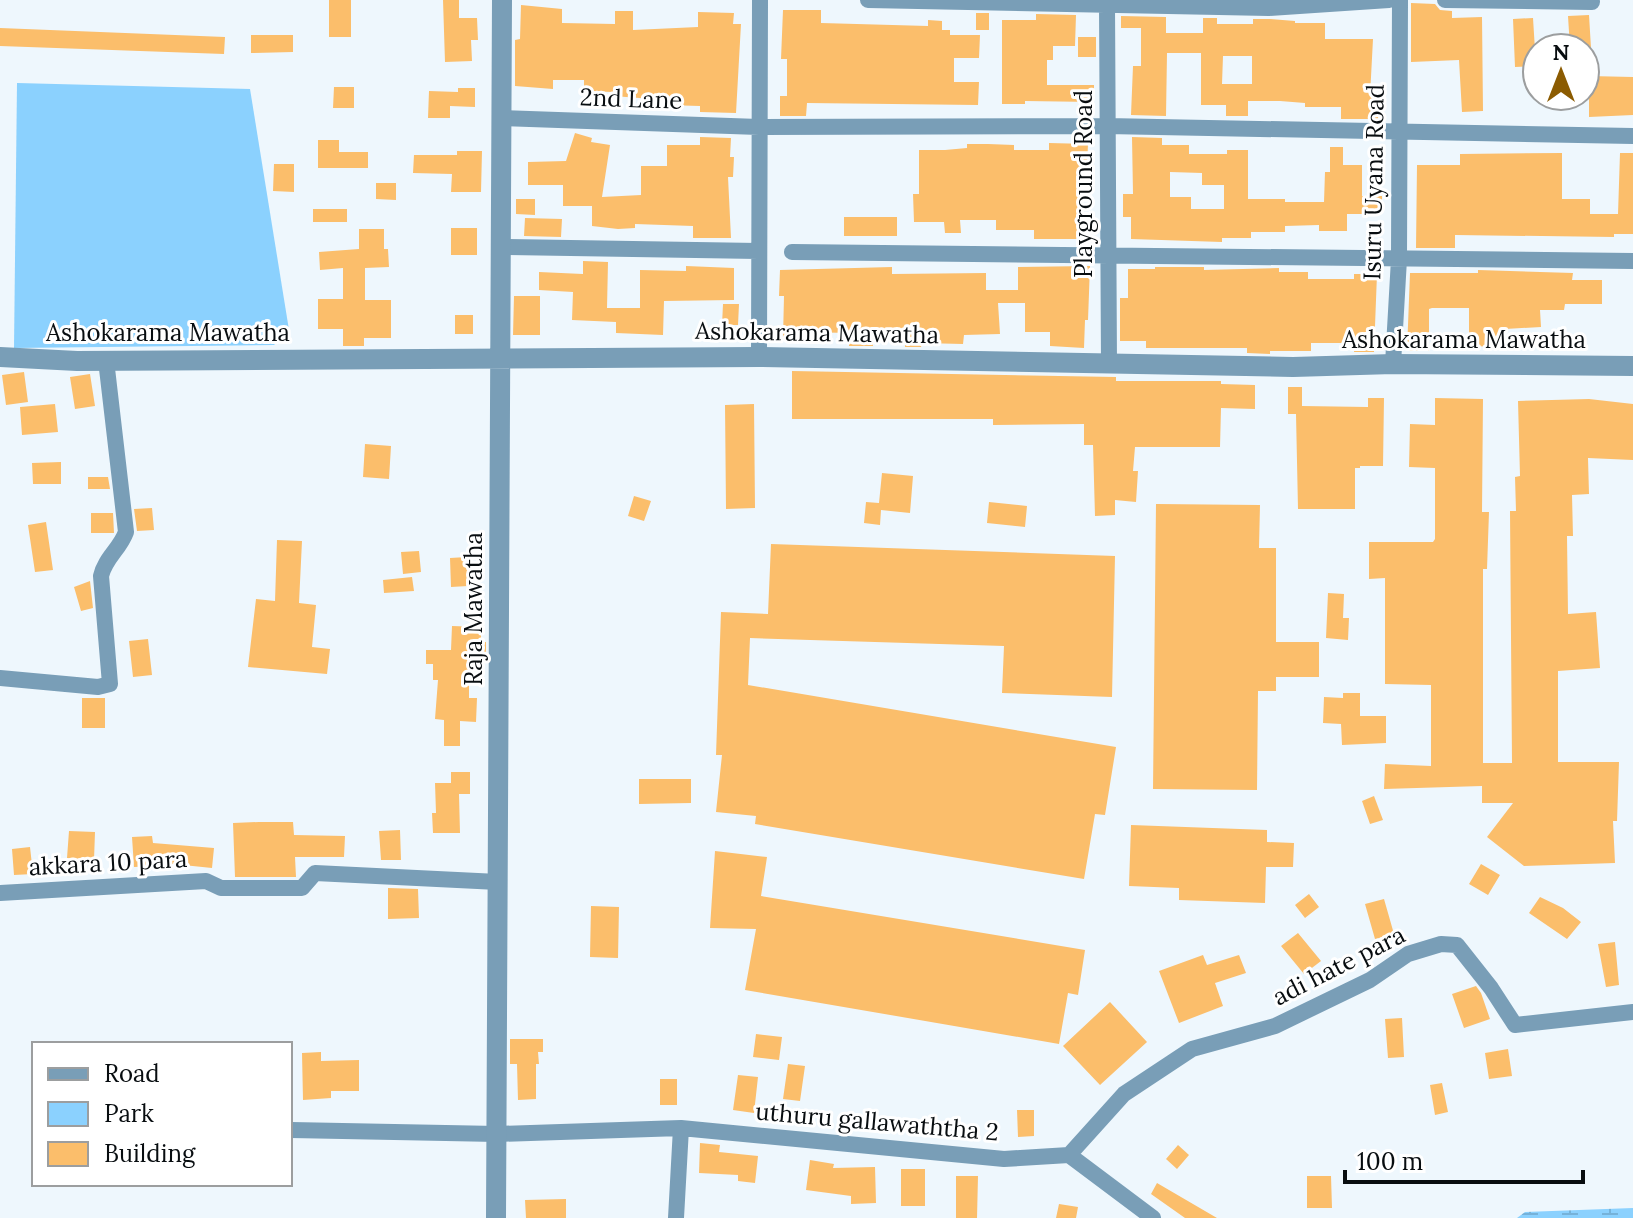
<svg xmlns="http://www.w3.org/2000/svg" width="1633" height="1218" font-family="Lora,serif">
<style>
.wetland{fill:url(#wetland-marsh)}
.park{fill:#8bd1fe}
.building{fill:#fbbe6b;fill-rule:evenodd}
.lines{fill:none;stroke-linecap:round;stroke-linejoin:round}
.minor{stroke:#799eb7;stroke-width:16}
.tertiary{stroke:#799eb7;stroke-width:20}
.labels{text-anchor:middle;stroke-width:6;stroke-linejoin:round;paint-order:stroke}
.street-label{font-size:24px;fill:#080d10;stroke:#fff}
</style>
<defs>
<pattern id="wetland-marsh" width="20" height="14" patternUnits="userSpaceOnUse" patternTransform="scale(2)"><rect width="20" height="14" fill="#8bd1fe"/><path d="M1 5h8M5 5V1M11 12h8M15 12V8" fill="none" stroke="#76b2d9"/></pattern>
</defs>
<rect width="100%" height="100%" fill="#eef7fd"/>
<path class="wetland" d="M1633 1208V1218H1517L1525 1212Z"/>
<path class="park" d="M17 83 250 89 289 330 274 345 14 348Z"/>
<path class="building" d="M329 0H351V37H329Z
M443 0H459V18H477L478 40H471L472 61 445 62Z
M1411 3 1435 4 1440 10 1452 11V18L1482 17 1483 111 1462 112 1459 60 1411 62Z
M521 5 562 9V23L615 24V11H633V30L698 27V12L734 13 733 24H741L736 113 700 112V106L665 105 666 100 613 96V92L584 91V80H553V89L515 86V40L520 39Z
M783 10H821V23L928 26V20L942 21V30H950V35H980L979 58H954V82H979L978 105 807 103 806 116H780V96H787V59H781Z
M976 13H989V30H976Z
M1036 14 1076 15 1075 46H1053V60H1047V85H1094V102L1025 101V104H1002V20H1036Z
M1589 15 1591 48H1570L1568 16Z
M1121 16 1166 17V33H1203V18H1217V24H1253V19H1270L1295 21V23H1325V39H1373L1370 96H1378V119H1341V107H1305V103L1280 101H1248V116H1226V105H1201V53H1167L1166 116 1131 115 1133 66H1141V28H1121ZM1223 56H1252V84H1222Z
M1533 18 1536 66 1515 67 1513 19Z
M0 28 225 37 224 54 0 46Z
M251 35H293V52L251 53Z
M1078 37H1096V57H1078Z
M1589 76 1633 77V115L1589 117Z
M334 87H354V108H333Z
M458 88H475V107L450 106V118H428L429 91 458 92Z
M575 133 592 138 591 142 610 145 602 197 641 195V166H667V145H700V137L731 138 730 157H734L733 177H728L731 238H693V226L635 224V228L618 229 592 226V206H563V185H528V162L566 161Z
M1132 137 1162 138V145H1189V154H1227V150H1248V199H1285V202H1324L1325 172H1330V147H1343V165H1362V196H1382V214H1347V231H1319V225L1285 226V232H1251V238H1222V242L1131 239V217H1123V194H1133ZM1170 172 1202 173V185H1224V209H1191V197H1170Z
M318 140H339V152H368V168H318Z
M1049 143 1088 144 1086 188H1078L1081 239H1034V230H996V220H960L961 233H945L944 222H914L913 194H919V150H945L967 148V144H988L1014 145V150H1049Z
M457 151H482L481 192H451L452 174 413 173 414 155H457Z
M1562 153V199H1590V214H1618L1620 153H1633V234H1614V237L1455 235V248H1416L1417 165H1460V154Z
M274 164H294V192L273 191Z
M376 183H396V200L376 199Z
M516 199H535V215L516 214Z
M313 209H347V222H313Z
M844 217H897V236H844Z
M525 218 562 219 561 237 524 236Z
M451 228H477V255H451Z
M359 229H384V249H388L389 267 365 268V300H391V338H364V346H343V329H318V299H343V268L320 270 319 252 359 249Z
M583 261 608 262 607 308H640V270L686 271V266L734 268V300L664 301 663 335 616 333V322L572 320 573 292 539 290V272L583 274Z
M1090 266 1088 320H1085L1084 348 1050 346V332H1025V303H998L1000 334 964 335 963 344 922 343 921 347H905V333L873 332V346H849V333L803 332V338H783L784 296H779L780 270 892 267V274L986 273V290H1018V267Z
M1155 267H1204V270L1279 268V272H1308V279H1354V274H1377L1374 352H1354L1355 343H1311V351H1270V354L1247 353V348H1146V341H1120V298H1128V269H1155Z
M1478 270 1573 273 1572 280H1602V304H1565L1564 310H1540L1541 327 1505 329V347L1469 346V308H1432L1429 309V351H1407L1410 273H1478Z
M514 296H540V335H513Z
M723 304H739L738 325H722Z
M455 315H473V334H455Z
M792 371 1116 377V381H1221V384L1255 385V409L1221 408 1220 447H1135L1133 471H1138L1136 502 1115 500V515L1095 516 1093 445H1084V424L993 425V419H792Z
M24 372 28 402 6 405 2 375Z
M90 374 95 406 75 409 70 377Z
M1288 387H1302V406L1368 407V398H1384L1383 466H1360V468H1355V509H1298L1296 414H1288Z
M1435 398 1483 399 1482 512H1489L1487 569H1483V763H1512L1510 511H1516L1515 477 1520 476 1518 401 1589 399 1633 404V460L1588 458 1589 494 1572 495 1573 536H1567L1568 614 1596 612 1600 668 1558 671V762H1619L1617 821H1613L1615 863 1524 866 1487 837 1513 803H1482V786L1384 789 1385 764 1431 766V685L1385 684V578L1369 579V542H1433L1435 539V468L1409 467 1410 424 1435 425Z
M55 404 58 432 22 435 20 407Z
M754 404 755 508 726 509 725 405Z
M365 444 391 446 389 479 363 477Z
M61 462V484H33L32 463Z
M882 473 913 476 910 513 881 510 880 525 864 523 866 502 879 503Z
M88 477H108L110 489H88Z
M634 496 651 501 644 521 628 516Z
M989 502 1027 506 1025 527 987 523Z
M1156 504 1260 505 1259 548H1276V642H1319V677H1276V691H1258L1257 790 1153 789Z
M152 508 154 530 137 531 134 509Z
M91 513H113L114 533H91Z
M46 522 53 570 35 572 28 525Z
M277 540 302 541 299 603 316 605 312 647 330 649 327 674 248 667 256 599 275 601Z
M771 544 1115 556 1112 697 1002 693 1004 646 750 638 748 685 1116 747 1105 815 1095 814 1084 879 755 824 756 816 716 812 722 755H716L721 612 768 614Z
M419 551 421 572 403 574 401 552Z
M467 557 468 586 451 587 450 558Z
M412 577 414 591 384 593 383 580Z
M90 581 93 608 81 611 74 587Z
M1328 593 1344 594 1343 618H1349L1348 640 1326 638Z
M452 626 481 627V642H486V655L469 654V698H477L476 722 460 721V746H444V720L435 719 438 680H433V664H426V650H451Z
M148 639 152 675 133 677 129 641Z
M1343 693H1360V716H1386V743L1342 745 1341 724 1323 723 1324 697 1343 698Z
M82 698H105V728H82Z
M451 772H470V794H459L460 833H433L432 813H436L435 783H451Z
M639 779H691V803L639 804Z
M1374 796 1383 820 1370 824 1362 801Z
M259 822H293L294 835 345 836 344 857H295L296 877H235L233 823Z
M1131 825 1267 830V842L1294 843 1293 867H1266L1265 903 1179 900V888L1129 886Z
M400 830 401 860H381L379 831Z
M69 831 95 832 94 860 67 858Z
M152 836 153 843 214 848 212 868 154 862V866L134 867 132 837Z
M30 847 33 874 14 875 12 849Z
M715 851 767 857 761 896 1085 950 1078 995 1068 993 1059 1044 745 990 756 929 710 928Z
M1481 864 1500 875 1488 895 1469 884Z
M388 888 418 889 419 918 388 919Z
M1309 894 1319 907 1305 918 1295 905Z
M1540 897 1563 908 1581 922 1567 939 1529 913Z
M1384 899 1394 934 1375 939 1365 904Z
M591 906 619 907 618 958 590 957Z
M1298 933 1321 961 1304 974 1281 946Z
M1615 942 1619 985 1606 987 1598 944Z
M1203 955 1207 965 1239 955 1246 973 1215 983 1223 1006 1179 1023 1159 971Z
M1476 986 1481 993 1490 1019 1464 1028 1452 994Z
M1110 1002 1147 1042 1100 1085 1063 1046Z
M1402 1018 1404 1057 1388 1058 1385 1019Z
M756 1034 782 1037 779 1060 753 1057Z
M510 1039H543V1052H538L539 1064H536V1099L518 1100 517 1064H510Z
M1508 1049 1512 1076 1489 1079 1485 1053Z
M321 1052V1061L359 1060V1091H331V1098L303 1100 302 1053Z
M788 1064 805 1066 800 1101 783 1099Z
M738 1075 758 1077 754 1113 733 1110Z
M660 1079H677V1105H660Z
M1442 1083 1448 1112 1435 1115 1430 1085Z
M1017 1110H1034V1136L1018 1137Z
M700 1143 720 1145 719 1152 758 1156 755 1183 738 1181V1175L699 1173Z
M1178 1145 1189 1155 1177 1169 1166 1159Z
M810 1160 834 1164 833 1168 875 1167 876 1203 851 1204V1196L806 1190Z
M901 1169H925V1206H901Z
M956 1176H978L977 1218H956Z
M1307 1176H1331L1332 1208H1307Z
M1157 1183 1217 1218H1185L1151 1194Z
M566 1199V1218H526L525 1200Z
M1059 1204 1078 1207 1076 1218H1056Z"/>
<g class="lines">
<path class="minor" d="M868 0 1269 8 1389 0
M1445 0 1592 2
M1107 5 1109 363
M501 118 759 127 1107 126 1633 136
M501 247 758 251
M792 252 1633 261
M759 357 760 0
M1393 364 1399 259 1400 0
M0 678 98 687 110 684 101 576C105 558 120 549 126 532L106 360
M0 893 206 881 221 888H302L315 873 498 882
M291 1130 497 1134 681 1128
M1069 1155 1124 1094 1192 1049 1275 1026 1370 980 1408 954 1441 944 1457 945 1491 988 1515 1025 1633 1012
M1069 1155 1153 1218
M676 1218 681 1128 1004 1159 1069 1155"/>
<path class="tertiary" d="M0 357 77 361 759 357 1293 367 1393 364 1633 366
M496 1218 502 0"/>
</g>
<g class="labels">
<g class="street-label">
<text transform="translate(631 99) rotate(2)" y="8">2nd Lane</text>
<text transform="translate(1374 182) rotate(-89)" y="8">Isuru Uyana Road</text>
<text transform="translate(1084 184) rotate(-90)" y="8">Playground Road</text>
<text x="168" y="341">Ashokarama Mawatha</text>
<text transform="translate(817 333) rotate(1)" y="8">Ashokarama Mawatha</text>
<text x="1464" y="348">Ashokarama Mawatha</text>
<text transform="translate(474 609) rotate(-90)" y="8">Raja Mawatha</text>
<text transform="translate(108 863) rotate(-3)" y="8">akkara 10 para</text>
<text transform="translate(1339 966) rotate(-27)" y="8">adi hate para</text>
<text transform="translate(877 1122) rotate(5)" y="8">uthuru gallawaththa 2</text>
</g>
</g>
<rect x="32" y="1042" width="260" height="144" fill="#ffffff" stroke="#9c9e9f" stroke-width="2"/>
<rect x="48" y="1068" width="40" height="12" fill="#799eb7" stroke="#9c9e9f" stroke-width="2"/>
<text x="104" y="1082" font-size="24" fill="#080d10">Road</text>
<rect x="48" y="1102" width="40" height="24" fill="#8bd1fe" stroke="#9c9e9f" stroke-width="2"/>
<text x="104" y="1122" font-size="24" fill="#080d10">Park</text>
<rect x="48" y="1142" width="40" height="24" fill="#fbbe6b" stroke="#9c9e9f" stroke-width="2"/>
<text x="104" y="1162" font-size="24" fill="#080d10">Building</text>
<g transform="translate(1561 72)"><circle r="38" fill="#ffffff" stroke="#9c9e9f" stroke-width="2"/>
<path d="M0-6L14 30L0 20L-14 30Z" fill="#8b5b01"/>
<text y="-12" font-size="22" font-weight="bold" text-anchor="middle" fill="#080d10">N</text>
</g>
<path d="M1345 1170v12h238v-12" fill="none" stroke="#080d10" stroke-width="4"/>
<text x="1357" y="1170" font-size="24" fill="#080d10" stroke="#ffffff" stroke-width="6" paint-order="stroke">100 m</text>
</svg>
